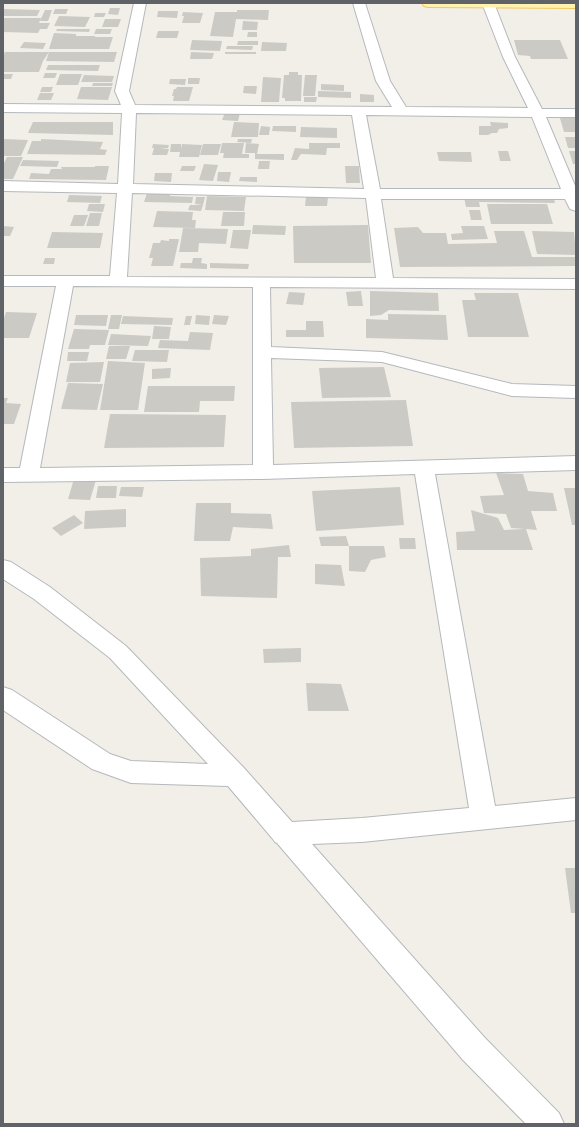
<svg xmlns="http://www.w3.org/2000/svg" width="579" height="1127" font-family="'DM Sans',sans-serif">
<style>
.building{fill:#cccac5}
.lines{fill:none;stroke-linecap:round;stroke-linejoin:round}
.minor-casing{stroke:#b5b8bc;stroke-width:2}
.major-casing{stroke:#f2c960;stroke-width:2}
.minor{fill:#fff;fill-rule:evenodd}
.major{fill:#fff2af;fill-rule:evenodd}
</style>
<rect width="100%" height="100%" fill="#f1efe8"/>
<path class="building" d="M110 8H120L118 15 108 14Z
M3 9 40 10 37 16H3Z
M55 9H68L66 14H53Z
M45 10H52L48 21H40Z
M237 10H269L268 20 236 19 233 37 210 36 215 12H237Z
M158 11H178L177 18 157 17Z
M183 12 203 13 200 23H182L184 16H182Z
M95 13H106L104 17H94Z
M59 16 90 17 85 27 54 26Z
M3 18H41L39 23H50L47 29H40L38 33 3 32Z
M105 19H121L118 27H102Z
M243 21 258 22 257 30H242Z
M57 29H90L89 32 56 31Z
M96 29H112L110 34H94Z
M158 31H179L177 38H156Z
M248 32H257V37H247Z
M54 33 76 34V36H95V37H113L109 49H49Z
M192 40 222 41 220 51 190 50Z
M514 40H560L568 59H531L530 56 518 55Z
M238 41H258V45H237Z
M24 42 46 43 43 49 20 48Z
M262 42 287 43 286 51H261Z
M227 46H253L252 50 226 49Z
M5 52H117L114 62 46 61 49 52 43 61 39 72H3V56Z
M191 52 214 53 212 59H190Z
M225 52H256V54H225Z
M48 65H100L98 71 46 70Z
M289 72H298V75H302L301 101H285V98H282L284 75H289Z
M45 73H57L55 78H43Z
M3 74H13L11 79H3Z
M60 74H82L78 85H56Z
M84 75 114 76 112 82H81Z
M305 75H317L315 96H303Z
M263 77 281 78 279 102H261Z
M188 78H200L199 84H188Z
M170 79H186L185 85 169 84Z
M93 83H113L112 86H92Z
M321 84 344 85V91L321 90Z
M244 86H257L256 94 243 93Z
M42 87H53L51 92H40Z
M81 87H112L108 100 77 99Z
M177 87H193L189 101H173L174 96H172L174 89H176Z
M318 91 351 92V98L318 97Z
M40 93H54L51 100H37Z
M360 94 374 95V102H360Z
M304 97H317L316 102H304Z
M225 113H240L238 121 222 120Z
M559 115 576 116V132H564Z
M33 122H113V135L28 133Z
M234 122 259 123 258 137H231Z
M490 122 508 123V128L499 129 497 133H492L488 135H479V126H491Z
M261 126 270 127 269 135H259Z
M273 126H296V132L272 131Z
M301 127 337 128V138L300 137Z
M565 137H576V148H568Z
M3 139 28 140 21 156H3Z
M41 139 103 142 100 149 107 150 105 155 27 154 32 141H41Z
M238 139H252L251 143 237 142Z
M222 143H244L242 154H249V158H223L224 153H220Z
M246 143 259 144 257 154H284V160L255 159V153H245Z
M309 143H340V148H327L326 155 301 154 297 160H291L295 148 309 149Z
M153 144 169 145 168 148H160L169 149 167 155H152L154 148H152Z
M171 144H181V149L182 144 202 145 199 157H179L180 152H170Z
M203 144H221L218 155H200Z
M498 151H508L511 161H500Z
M569 151H576V164H573Z
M437 152H471L472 162 439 161Z
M7 157H23L13 179H3V165Z
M23 160 59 161 57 167 20 166Z
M259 161H270L269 169H258Z
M204 164 218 165 213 181 199 180Z
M95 166H109L106 180 29 179 31 173 49 174 51 169H62L61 167H95Z
M182 166H196L194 171H180Z
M345 166H359L360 183H346Z
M218 172H231L229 182 217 181Z
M155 173H172L171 182 154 181Z
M240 177H257V182L239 181Z
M147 193H170V196L193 197 192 203 144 202Z
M69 195 102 196 100 203 67 202Z
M207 196 246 197 244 211 205 210Z
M196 197H205L203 205 195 204Z
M306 197H328L327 206H305Z
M464 197 554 198 555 203 479 202 480 207H466Z
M89 204H105L103 212 87 211Z
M487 204H547L553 224H491Z
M190 205H203L201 211 188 210Z
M469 210H480L482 220H471Z
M157 211 193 212 192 220H196L195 228 153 227Z
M223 212H245L244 226H221Z
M90 213H102L99 226H86Z
M74 215H88L84 226H70Z
M253 225 286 226 285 235 252 234Z
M368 225 371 263H294L293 226Z
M3 226 14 227 10 236H3Z
M461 226H484L488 239 452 240 451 234 463 233Z
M418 227 423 233H446L448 244 497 243 494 231H524L532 257H576V266L400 267 394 228Z
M183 228 228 229 226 244 199 243 198 252H179Z
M233 230H251L248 249 230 248Z
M532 231 574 232 576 255 537 254Z
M52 232 103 233 100 248H47Z
M169 239H179L173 266H151L153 258H149L153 243H160L161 240 169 241Z
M45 258H55L54 264H43Z
M193 258H202L201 263 207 264V269L180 268 181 263H192Z
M210 263 249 264 248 269 210 268Z
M361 291 363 306H348L346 292Z
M370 291 438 293 439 311 389 310 381 315 370 316Z
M289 292 305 293 303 305 286 304Z
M474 293H518L529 337H468L462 300H476Z
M6 312 37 313 29 338H3V321Z
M388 314 446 315 448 340 366 338V319L388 320Z
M76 315H108L106 326 74 325Z
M111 315H122L119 329H108Z
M196 315 210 316 209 325 195 324Z
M214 315 229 316 226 325 212 324Z
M123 316 173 318 172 325 121 324Z
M186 316H192L190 325H184Z
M306 321H323L324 337H286V330H306Z
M154 326 171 327 169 339H152Z
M74 329 109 330 105 345H90L89 349H68Z
M190 332 213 333 210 350 158 348 160 340 188 341Z
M111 334 151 336 148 346 108 345Z
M109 346H130L126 359H106Z
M135 350H169L167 362 132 361Z
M68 352H89L87 361H67Z
M108 361 145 363 138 410H100Z
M104 362 100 382H66L70 363Z
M384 367 391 397 322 398 319 368Z
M171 368 170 378 152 379V369Z
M68 383 103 384 97 410 61 409Z
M148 386H235L234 401H200L199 412H144Z
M3 398H8L6 403 21 404 14 424H3Z
M406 400 413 446 294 448 291 402Z
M110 414 226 415 224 447 104 448Z
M496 473 523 474 528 491 553 493 557 511H531L537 530 526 529 533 550H457L456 532 475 531 471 510 498 518 504 530 525 529 511 528 506 514 484 513 480 496 504 495Z
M74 479 96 480 90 500 68 499Z
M98 486H117L116 498H96Z
M121 487H144L142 497 119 496Z
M400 487 404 525 316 531 312 491Z
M564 488H576V525H572Z
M196 503H231V513L271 514 273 529 233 527 230 541H194Z
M126 509V527L84 529 85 511Z
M74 515 83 523 61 536 52 528Z
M346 536 349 546H384L386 557 371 560 365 572 349 571V546H321L319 537Z
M399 538H415L416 549H400Z
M289 545 291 557H278L277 598 201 596 200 558 251 556V549Z
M315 564 341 565 345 586 315 584Z
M301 648V662L264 663 263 649Z
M306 683 341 684 349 711H308Z
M565 868H576V913H571Z"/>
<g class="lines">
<g class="minor-casing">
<path id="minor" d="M134 3H146L129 91 135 105 392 107 376 81 353 3H365L390 81 406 107 528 108 503 57 482 3H494L515 57 542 109H576V117H546L576 188V211L570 209 565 199H381L393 278 576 279V289L270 287 271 347 382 352 512 384 576 386V398L512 396 382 362 271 358 273 465 576 456V470L435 474 495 806 576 798V820L362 842 312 844 485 1038 559 1113 564 1124H526L463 1060 277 843 275 842 272 838 228 786 131 783 92 769 3 710V687L12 690 110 754 131 761 208 764 110 658 34 599 3 579V560L11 562 50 587 126 646 244 768 292 822 362 818 469 808 415 474 263 479 3 482V468H20L56 286H3V276H110L117 193 3 191V181L118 184 122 113 3 112V104L121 105 115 91ZM136 113 352 115 364 189 133 184ZM366 115 532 117 561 189H380ZM132 193 366 198 376 278 127 277ZM73 286 253 287V465L40 468Z"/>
</g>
<g class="major-casing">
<path id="major" d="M422 3H576V8L428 7 424 6Z"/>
</g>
<use href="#minor" class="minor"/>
<use href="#major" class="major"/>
</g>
<rect width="579" height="1127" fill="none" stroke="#5f6368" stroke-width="8"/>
</svg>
